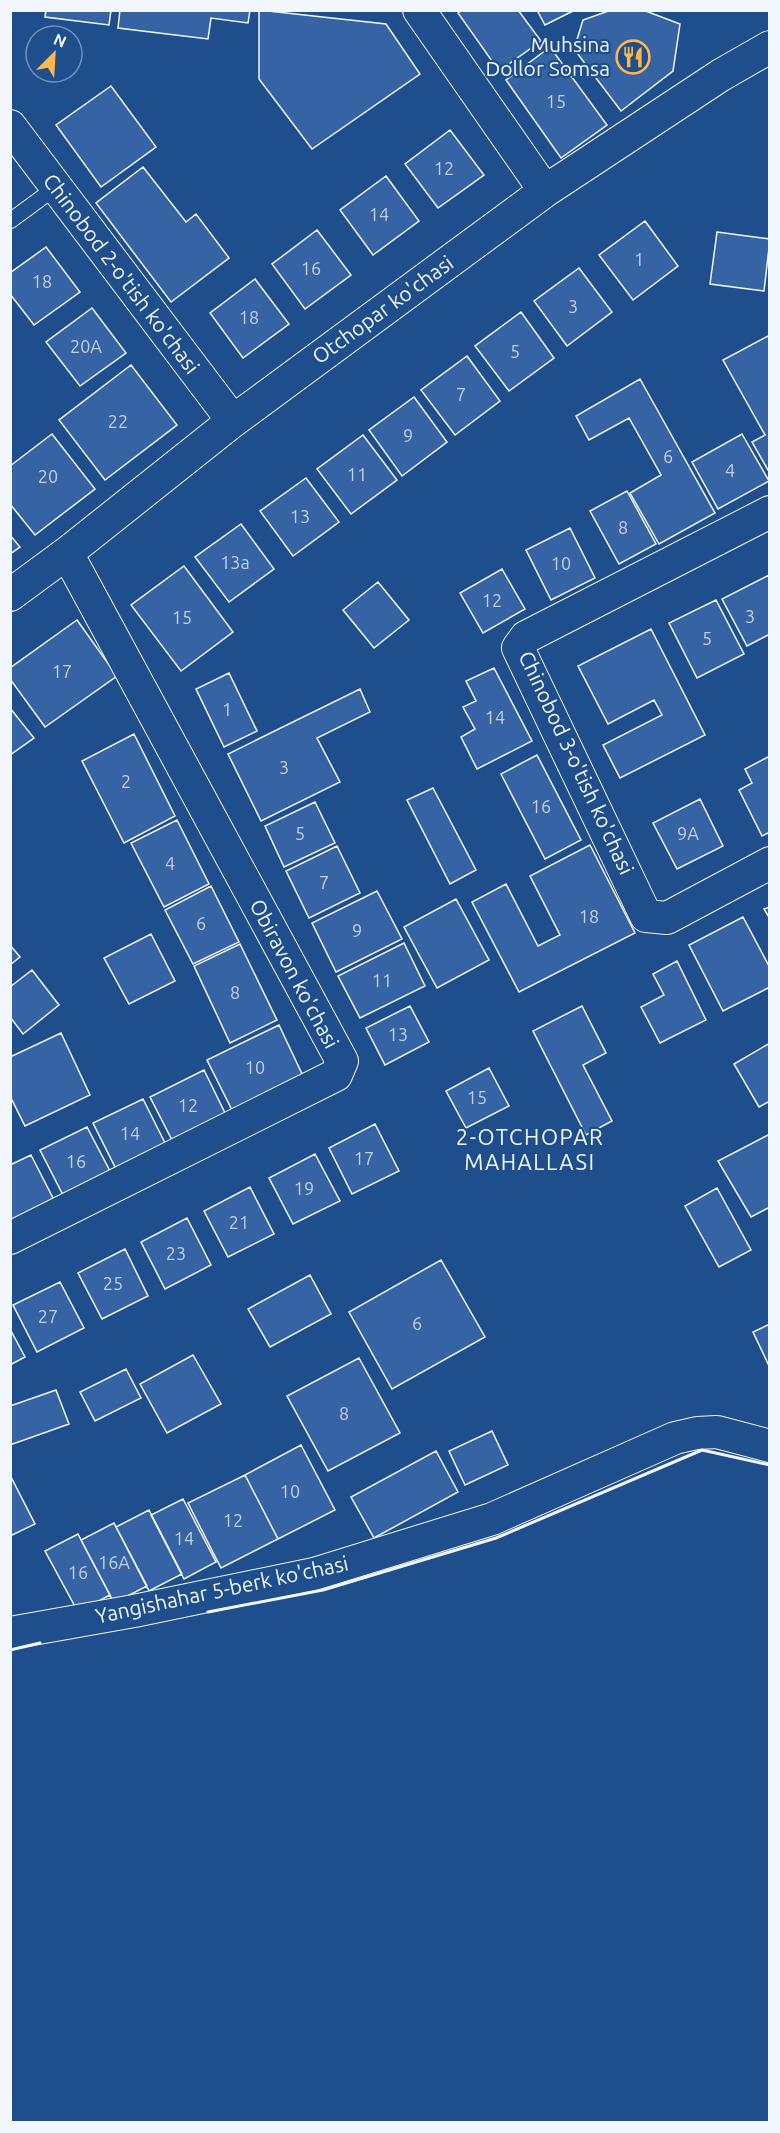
<svg xmlns="http://www.w3.org/2000/svg" width="780" height="2133" font-family="Ubuntu,sans-serif">
<style>
.building{fill:#3563a3;stroke:#f2f6ff;stroke-width:1.5}
.lines{fill:none;stroke-linecap:round;stroke-linejoin:round}
.service-casing{stroke:#f2f6ff;stroke-width:17}
.minor-casing{stroke:#f2f6ff;stroke-width:34}
.service{stroke:#1f4e8c;stroke-width:15}
.minor{stroke:#1f4e8c;stroke-width:32}
.wall{stroke:#f2f6ff;stroke-width:3}
.labels{text-anchor:middle;stroke-width:4.5;stroke-linejoin:round;paint-order:stroke}
.number-label{font-size:18px;fill:#c3d1e8}
.poi-label{font-size:21px;fill:#f2f6ff;stroke:#1f4e8c;text-anchor:end}
.street-label{font-size:21px;fill:#f2f6ff;stroke:#1f4e8c}
.neighbourhood-label{font-size:22px;letter-spacing:1.5px;fill:#f2f6ff;stroke:#1f4e8c}
</style>
<rect width="100%" height="100%" fill="#1f4e8c"/>
<path class="building" d="M46 10H111L109 25 45 17Z
M120 10H250L248 23 211 18 208 39 118 28Z
M259 10 386 24 420 74 312 149 259 79Z
M462 10H518L541 41 499 71 458 13Z
M537 10H575L545 25Z
M611 10H643L680 24 673 71 621 111 574 49 583 20Z
M550 47 607 125 561 158 506 80Z
M111 86 156 147 101 187 56 125Z
M450 130 484 175 438 208 405 164Z
M143 167 186 222 196 214 229 258 171 302 96 203Z
M386 176 419 221 373 255 340 210Z
M645 221 678 266 633 300 599 255Z
M317 230 351 275 305 309 272 264Z
M717 232 770 239 764 291 710 284Z
M46 247 80 292 34 325 10 294V273Z
M579 268 612 312 567 346 534 301Z
M255 279 289 324 243 358 210 313Z
M92 308 126 353 80 386 46 342Z
M521 312 554 358 509 391 475 346Z
M770 335V469L768 470 752 442 765 435 723 360Z
M467 356 500 401 455 435 421 390Z
M131 365 177 425 105 480 59 420Z
M640 379 715 513 659 544 630 493 661 475 629 418 589 440 576 416Z
M414 397 447 442 402 476 369 430Z
M52 434 95 489 35 535 10 504V466Z
M742 434 769 481 718 509 692 462Z
M363 435 397 480 351 514 317 469Z
M306 478 339 522 293 556 260 511Z
M627 491 656 544 619 564 590 511Z
M241 524 274 569 229 602 195 557Z
M570 528 595 578 551 600 526 550Z
M10 535 20 547 10 554Z
M184 566 233 632 181 671 131 605Z
M502 569 525 609 483 633 460 593Z
M769 575 770 634 747 646 722 599Z
M378 582 409 620 374 648 343 610Z
M716 600 744 654 697 678 669 623Z
M77 620 117 676 45 727 10 679V668Z
M651 629 705 735 620 778 603 745 662 715 654 700 608 724 578 666Z
M494 668 532 741 477 769 461 737 475 729 463 707 476 701 466 681Z
M229 673 257 731 224 747 196 689Z
M360 689 370 712 317 738 340 782 261 821 228 754Z
M10 708 34 738 10 755Z
M134 734 175 816 124 843 82 761Z
M537 755 581 840 545 859 501 774Z
M770 756V832L762 836 739 790 752 783 745 769Z
M433 788 476 870 450 884 407 800Z
M700 799 723 846 677 869 653 823Z
M315 802 335 843 284 867 265 826Z
M177 820 209 884 164 907 131 843Z
M590 845 635 933 519 992 472 902 506 884 538 946 560 935 530 876Z
M337 846 360 893 309 918 286 871Z
M211 886 239 942 193 964 165 910Z
M377 891 402 939 336 972 312 923Z
M456 899 489 960 437 988 404 927Z
M770 907V919L764 909Z
M743 917 770 968V987L723 1011 689 945Z
M151 934 175 981 129 1004 104 958Z
M404 943 425 986 360 1018 338 976Z
M240 944 277 1020 230 1043 194 966Z
M10 945 20 957 10 965Z
M677 961 706 1020 660 1043 641 1007 664 995 653 974Z
M32 970 59 1005 23 1034 10 1017V987Z
M410 1006 429 1042 385 1065 366 1028Z
M582 1006 606 1053 583 1065 612 1121 586 1135 533 1031Z
M279 1025 303 1076 233 1112 207 1060Z
M61 1033 90 1095 25 1126 10 1096V1057Z
M770 1043V1101L759 1107 734 1064Z
M489 1068 509 1106 466 1128 446 1091Z
M204 1070 226 1115 173 1142 150 1097Z
M143 1099 166 1145 116 1169 93 1123Z
M375 1124 399 1171 352 1194 329 1148Z
M87 1127 111 1173 64 1197 40 1150Z
M770 1134V1207L751 1217 718 1161Z
M315 1154 340 1201 293 1224 269 1178Z
M31 1155 55 1202 10 1224V1165Z
M250 1187 274 1234 228 1257 204 1211Z
M717 1188 751 1250 719 1267 685 1206Z
M187 1218 211 1265 165 1289 141 1242Z
M125 1249 148 1296 102 1319 78 1273Z
M441 1260 485 1337 392 1389 349 1312Z
M310 1275 331 1314 270 1347 248 1309Z
M60 1282 84 1328 37 1352 13 1305Z
M770 1324V1368L753 1332Z
M10 1329 25 1357 10 1365Z
M193 1355 221 1404 167 1433 140 1384Z
M359 1358 400 1433 328 1471 287 1396Z
M126 1369 141 1398 95 1421 80 1392Z
M56 1390 69 1424 10 1445V1406Z
M492 1431 508 1465 465 1485 449 1451Z
M301 1445 335 1510 278 1539 245 1475Z
M436 1451 458 1492 374 1538 351 1497Z
M10 1475 35 1524 10 1536Z
M245 1475 278 1539 221 1568 188 1503Z
M183 1499 216 1562 184 1579 151 1515Z
M149 1510 182 1574 149 1591 116 1527Z
M114 1523 147 1586 114 1603 81 1540Z
M78 1534 110 1595 78 1612 45 1551Z"/>
<g class="lines">
<g class="service-casing">
<path id="service" d="M10 221 55 188"/>
</g>
<g class="minor-casing">
<path id="minor" d="M419 10 545 191
M10 126 233 421
M770 512 526 637 518 648 646 916 667 918 770 863
M10 595 67 553 233 421 545 191 721 75 770 47
M10 1238 336 1075 342 1061 67 553
M10 1633 134 1611 314 1574 492 1519 675 1438 697 1433 717 1432 770 1446"/>
</g>
<use href="#service" class="service"/>
<use href="#minor" class="minor"/>
<path class="wall" d="M208 1612 323 1590 496 1538 702 1450 770 1465
M10 1650 40 1643"/>
</g>
<defs>
<g id="restaurant-ring" transform="scale(1.725)"><circle r="9.5" fill="#1f4e8c" stroke="#ffb74d" stroke-width="1.5"/><path d="M-5-6h1v4h1v-4h1v4h1v-4h1v5L-1.5 .5V6h-2V.5L-5-1ZM5-6V6H3V1.5H1.5Q1.5-4 5-6Z" fill="#ffb74d"/></g>
</defs>
<g fill-rule="evenodd">
<use href="#restaurant-ring" x="633" y="57"/>
</g>
<g class="labels">
<g class="number-label">
<text x="556" y="108">15</text>
<text x="444" y="175">12</text>
<text x="379" y="221">14</text>
<text x="639" y="266">1</text>
<text x="311" y="275">16</text>
<text x="42" y="288">18</text>
<text x="573" y="313">3</text>
<text x="249" y="324">18</text>
<text x="86" y="353">20A</text>
<text x="515" y="358">5</text>
<text x="461" y="401">7</text>
<text x="118" y="428">22</text>
<text x="408" y="442">9</text>
<text x="668" y="463">6</text>
<text x="730" y="477">4</text>
<text x="357" y="481">11</text>
<text x="48" y="483">20</text>
<text x="300" y="523">13</text>
<text x="623" y="534">8</text>
<text x="235" y="569">13a</text>
<text x="561" y="570">10</text>
<text x="492" y="607">12</text>
<text x="750" y="623">3</text>
<text x="182" y="624">15</text>
<text x="707" y="645">5</text>
<text x="62" y="678">17</text>
<text x="227" y="716">1</text>
<text x="495" y="724">14</text>
<text x="284" y="774">3</text>
<text x="126" y="788">2</text>
<text x="541" y="813">16</text>
<text x="300" y="840">5</text>
<text x="688" y="840">9A</text>
<text x="170" y="870">4</text>
<text x="324" y="889">7</text>
<text x="589" y="923">18</text>
<text x="201" y="930">6</text>
<text x="357" y="937">9</text>
<text x="382" y="987">11</text>
<text x="235" y="999">8</text>
<text x="398" y="1041">13</text>
<text x="255" y="1074">10</text>
<text x="477" y="1104">15</text>
<text x="188" y="1112">12</text>
<text x="130" y="1140">14</text>
<text x="364" y="1165">17</text>
<text x="76" y="1168">16</text>
<text x="304" y="1195">19</text>
<text x="239" y="1229">21</text>
<text x="176" y="1260">23</text>
<text x="113" y="1290">25</text>
<text x="48" y="1323">27</text>
<text x="417" y="1330">6</text>
<text x="344" y="1420">8</text>
<text x="290" y="1498">10</text>
<text x="233" y="1527">12</text>
<text x="184" y="1545">14</text>
<text x="114" y="1569">16A</text>
<text x="78" y="1579">16</text>
</g>
<g class="poi-label">
<text x="610" y="52">Muhsina<tspan x="610" dy="24">Dollor Somsa</tspan></text>
</g>
<g class="street-label">
<text transform="translate(121 274) rotate(53)" y="7">Chinobod 2-o'tish ko'chasi</text>
<text transform="translate(383 310) rotate(-36)" y="7">Otchopar ko'chasi</text>
<text transform="translate(576 763) rotate(65)" y="7">Chinobod 3-o'tish ko'chasi</text>
<text transform="translate(294 974) rotate(62)" y="7">Obiravon ko'chasi</text>
<text transform="translate(222 1590) rotate(-12)" y="7">Yangishahar 5-berk ko'chasi</text>
</g>
<g class="neighbourhood-label">
<text x="530" y="1145">2-OTCHOPAR<tspan x="530" dy="25">MAHALLASI</tspan></text>
</g>
</g>
<rect width="780" height="2133" fill="none" stroke="#f2f6ff" stroke-width="24"/>
<g transform="translate(54 54) rotate(24)"><circle r="28" fill="#1f4e8c" stroke="#7391ba" stroke-width="1.5"/>
<path d="M0-4.5L10 22L0 15L-10 22Z" fill="#ffb74d"/>
<text y="-9" font-size="16" font-weight="bold" text-anchor="middle" fill="#f2f6ff">N</text>
</g>
</svg>
